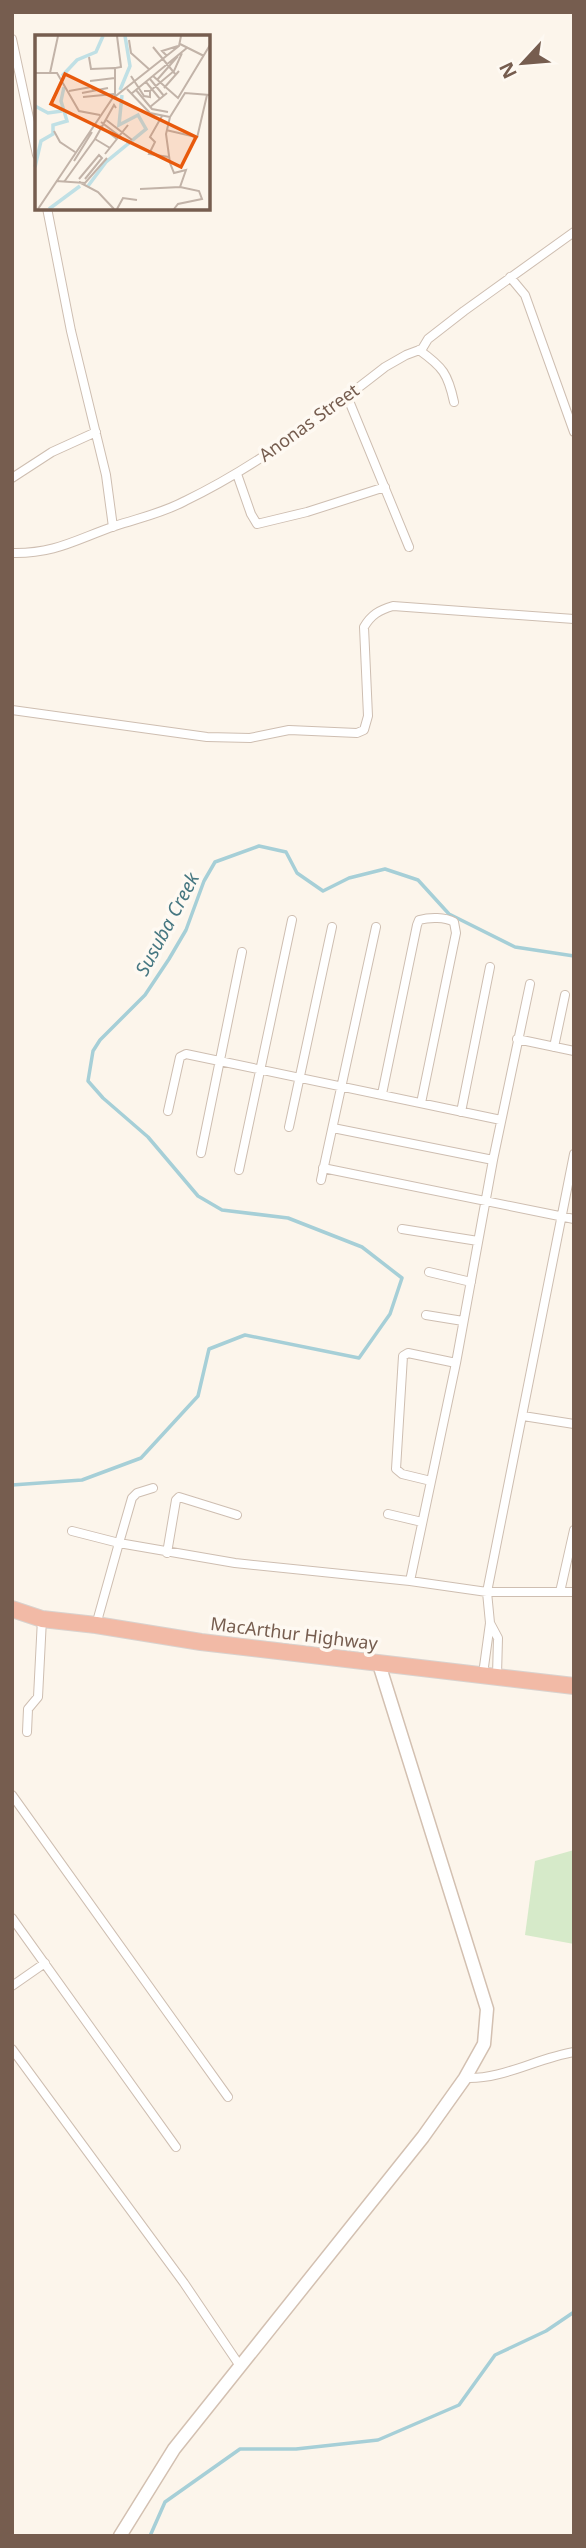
<svg xmlns="http://www.w3.org/2000/svg" width="586" height="2548" font-family="'Noto Sans',sans-serif">
<style>
.green{fill:#d6eac9}
.lines{fill:none;stroke-linecap:round;stroke-linejoin:round}
.stream{stroke:#a6cfd7;stroke-width:3.5}
.street-casing{stroke:#cebeb1;stroke-width:10}
.secondary-casing{stroke:#d3c0b1;stroke-width:15}
.highway-casing{stroke:#d9d2ce;stroke-width:18}
.street{stroke:#fff;stroke-width:8}
.secondary{stroke:#fff;stroke-width:12}
.highway{stroke:#f2baa6;stroke-width:16}
.labels{text-anchor:middle;stroke-width:7;stroke-linejoin:round;paint-order:stroke}
.street-label{font-size:18px;fill:#765d4f;stroke:#fef9f2}
.water-label{font-size:19px;font-style:italic;fill:#467781;stroke:#fef9f2}
.inset-river{fill:none;stroke:#c0e0e5;stroke-width:3.5}
.inset-road{fill:none;stroke:#c2b3a8;stroke-width:2}
.view{fill:#e8590c;fill-opacity:0.15;stroke:#e8590c;stroke-width:3.5}
.inset-edge{fill:none;stroke:#765d4f;stroke-width:3.5}
</style>
<rect width="100%" height="100%" fill="#fcf5eb"/>
<path class="green" d="M574 1850V1944L525 1935 535 1861Z"/>
<g class="lines">
<path class="stream" d="M12 1485 82 1480 141 1458 198 1396 209 1349 245 1335 359 1358 390 1314 402 1278 362 1247 288 1218 222 1210 198 1196 148 1137 103 1098 88 1081 93 1051 100 1040 145 995 169 959 186 930 204 881 215 862 259 846 286 852 297 873 323 891 349 878 385 869 418 880 449 914 515 947 574 956
M150 2536 165 2502 240 2449H296L378 2440 459 2405 495 2355 546 2331 574 2312"/>
<g class="street-casing">
<path id="street" d="M12 39 37 155
M47 208 71 331 106 475 113 527
M510 277 525 295 574 432
M419 350C443 367 448 374 454 402
M347 396 409 547
M237 474 251 514 257 524 307 512 385 487
M12 478 52 452 96 432
M12 553C55 554 77 539 115 526 139 518 163 513 185 501 258 466 322 416 385 367L406 355 422 349 428 339 464 311 574 232
M12 710 207 737 250 738 289 730 357 733 364 730 368 716 364 627C371 615 379 610 393 606L574 619
M517 1039 574 1051
M554 1047 565 995
M382 1094 417 925 419 920C430 917 445 917 454 922L456 933 421 1103
M168 1111 180 1057 186 1054 501 1120
M461 1112 490 967
M289 1127 332 927
M333 1128 493 1160
M201 1153 242 952
M323 1168 574 1219
M239 1170 292 920
M321 1180 376 927
M402 1229 478 1241
M429 1272 471 1282
M426 1315 463 1321
M523 1416 574 1424
M431 1481 402 1474 396 1469 403 1356 408 1353 456 1363
M153 1488 137 1493 132 1498 119 1543 235 1563 410 1581 487 1592H574
M388 1514 422 1522
M72 1531 119 1543 96 1625
M167 1553 176 1500 179 1497 237 1515
M410 1581 456 1363 493 1160 530 984
M560 1592 574 1530
M490 1623 498 1638 497 1675
M483 1674 490 1623 487 1592 574 1154
M27 1732 28 1709 38 1697 42 1619
M12 1795 228 2097
M12 1918 176 2147
M12 1986 45 1963
M12 2049 184 2283 240 2366
M465 2078C502 2080 537 2058 574 2052"/>
</g>
<g class="secondary-casing">
<path id="secondary" d="M120 2536 174 2449 423 2137 465 2078 484 2044 487 2009 379 1664"/>
</g>
<g class="highway-casing">
<path id="highway" d="M12 1609 42 1619 96 1625 201 1642 574 1686"/>
</g>
<use href="#street" class="street"/>
<use href="#secondary" class="secondary"/>
<use href="#highway" class="highway"/>
</g>
<g class="labels">
<g class="street-label">
<text transform="translate(309 423) rotate(-36)" y="6">Anonas Street</text>
<text transform="translate(294 1634) rotate(7)" y="6">MacArthur Highway</text>
</g>
<g class="water-label">
<text transform="translate(167 924) rotate(-62)" y="7">Susuba Creek</text>
</g>
</g>
<g transform="translate(35 35)">
<rect width="175" height="175" fill="#fcf5eb"/>
<path class="inset-river" d="M27 41 42 25 61 17 68 1M85 55 95 31 90 1M0 71 13 78 27 76M0 132 6 106 18 99V90L32 86 26 66 29 52M53 151 71 127 111 94 103 80 84 90 87 60M14 174 45 151"/>
<path class="inset-road" d="M94 5 96 18 115 35M145 9 169 21M118 12 141 40M132 21 127 16 143 11M54 22 56 34 80 33M0 38H22L44 76 65 80M15 38 23 1M96 41 109 61 115 62V56H109M118 41 143 63 175 10M115 44 129 61M122 45 143 21M55 46 80 43M111 47 125 64M129 53 144 36M92 54 115 78 135 82 131 99 135 128 139 138 151 135 145 152 105 154M101 55 117 74 133 77M34 56 56 52 59 56M115 56 139 36 147 18M47 58 73 53M96 59 153 12M80 61V33L86 32 82 1M48 62 79 59M115 72 132 58M127 81 115 102 120 107 114 119 134 122M135 82 150 58 175 60M70 84 97 105M66 87 95 109M65 91 82 104M131 95 161 102M19 96 25 107 40 117M162 103 172 60M75 113 60 104 79 70 81 73M70 119 93 90M39 126 57 97M44 144 64 120 67 123 50 144M21 146 50 148 72 123M29 147 60 104M44 147 63 157 79 174M3 174 77 64 144 11 146 1M82 174 88 163 102 165M139 174 143 169 167 164 164 156 145 152"/>
<path class="view" d="M30 39 161 102 146 132 16 69Z"/>
<rect width="175" height="175" class="inset-edge"/>
</g>
<rect width="586" height="2548" fill="none" stroke="#765d4f" stroke-width="28"/>
<g transform="translate(523 63) rotate(244)" stroke="#fef9f2" stroke-width="5" paint-order="stroke">
<path d="M0-5L12 26L0 18L-12 26Z" fill="#765d4f"/>
<text y="-10" font-size="19" font-weight="bold" text-anchor="middle" fill="#765d4f">N</text>
</g>
</svg>
